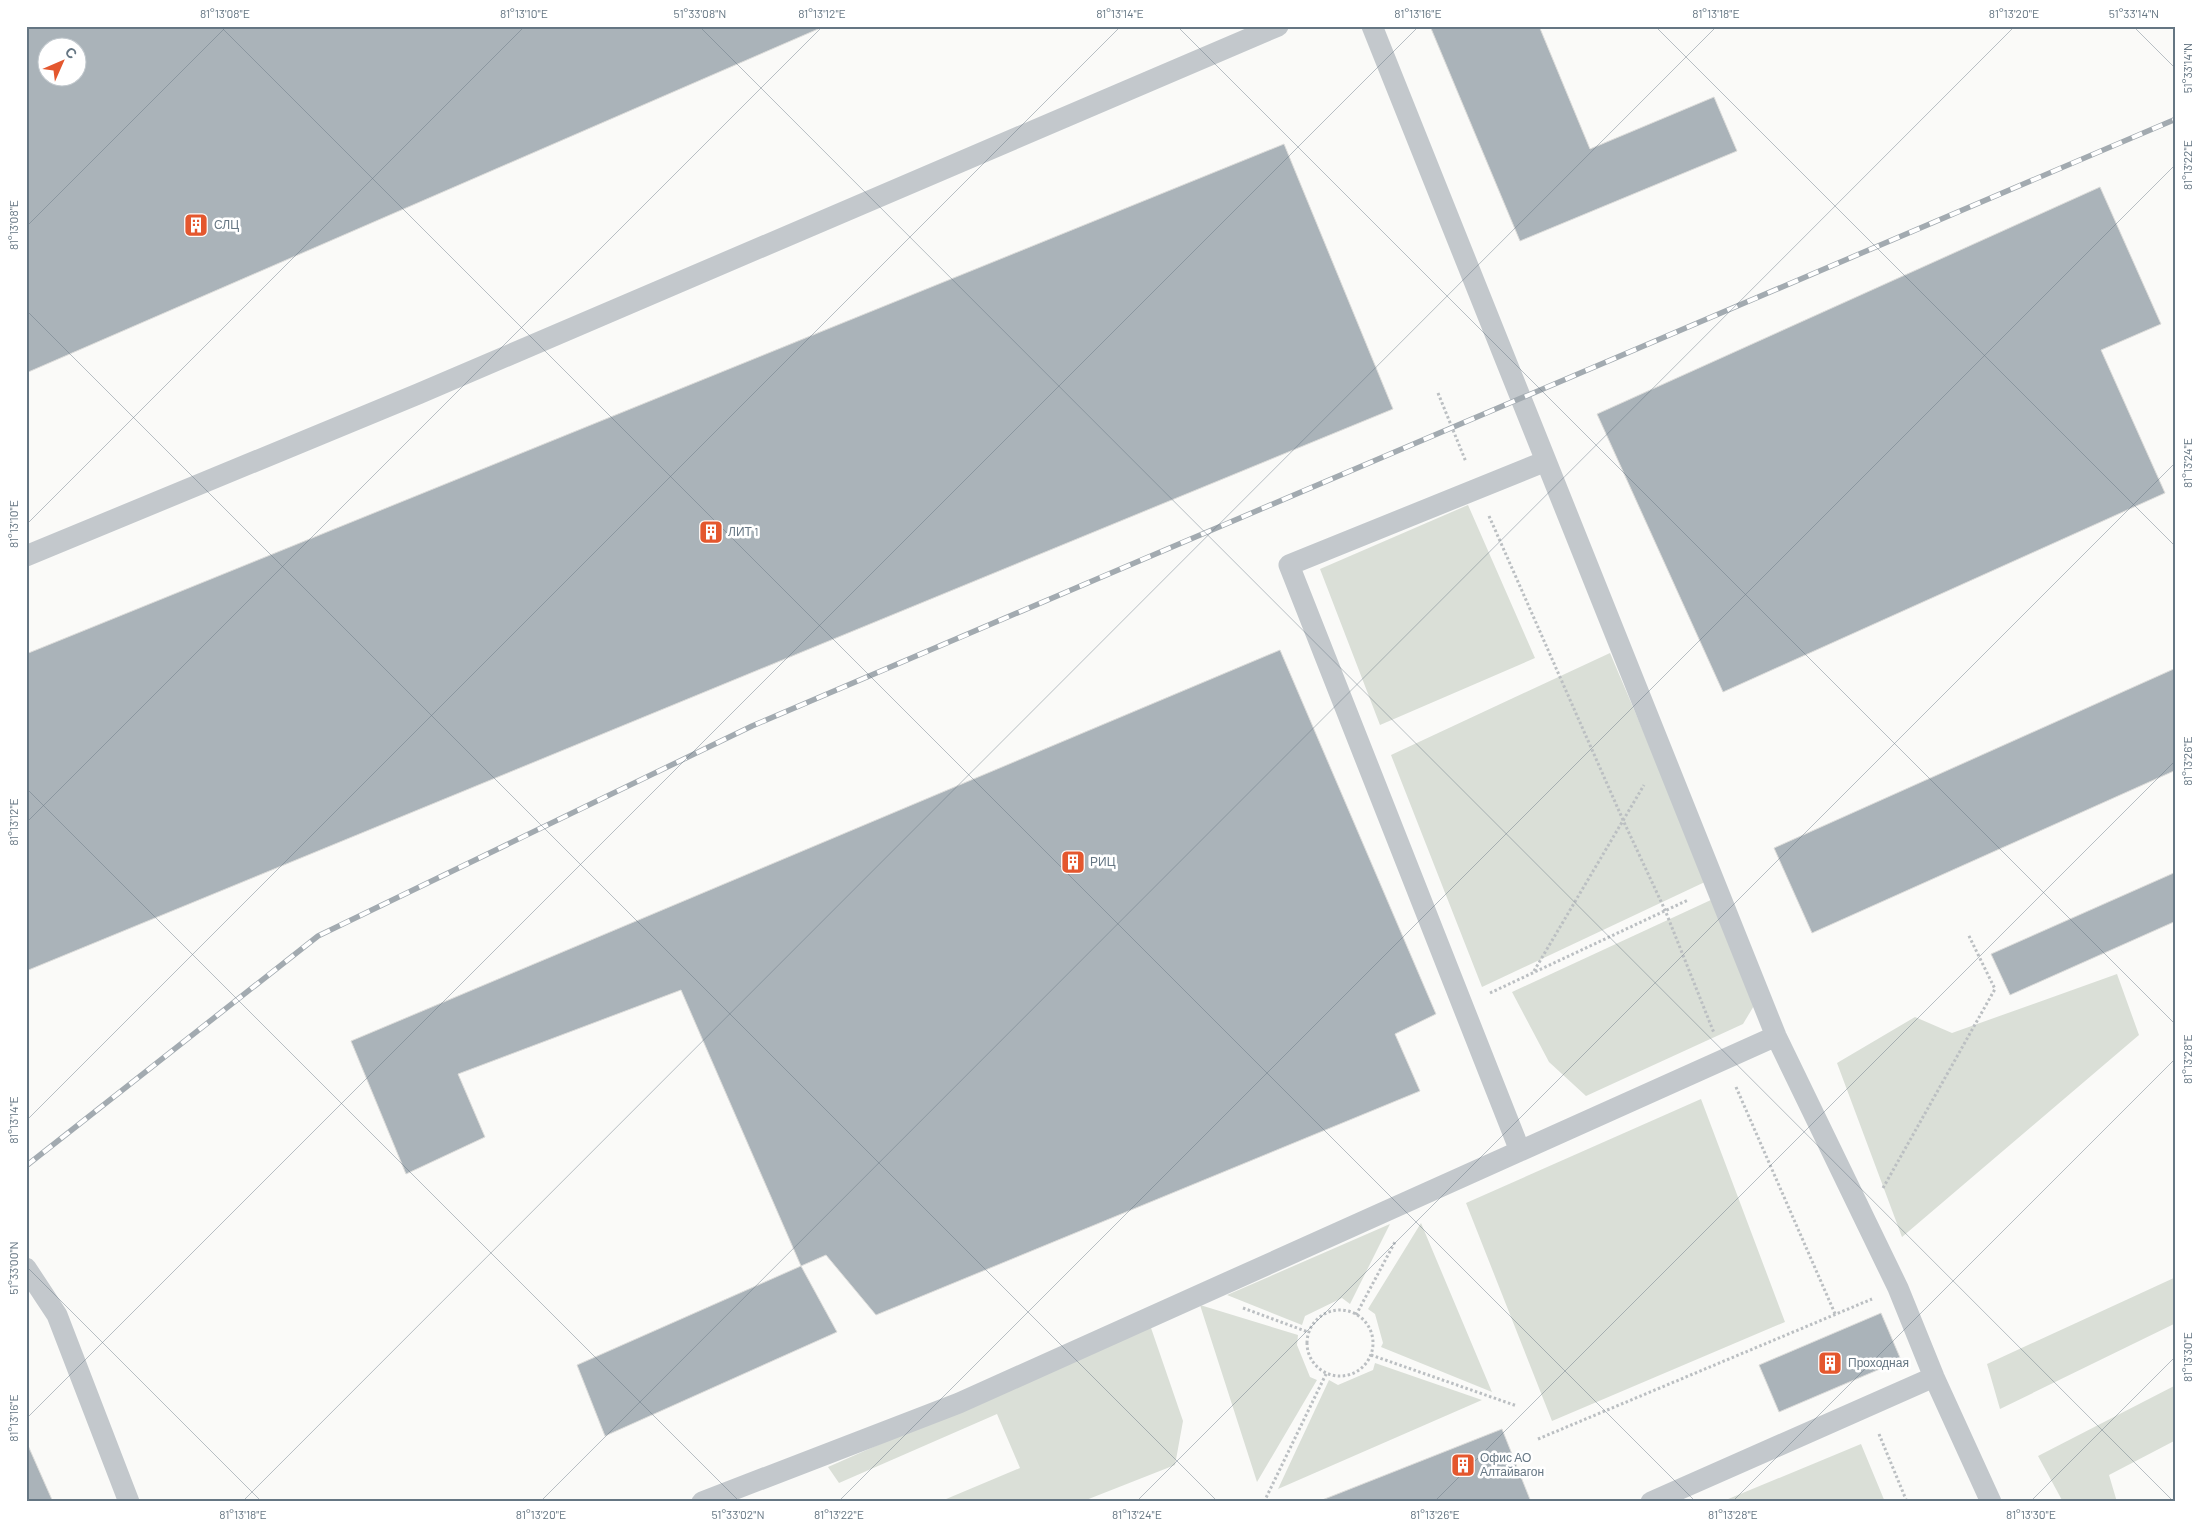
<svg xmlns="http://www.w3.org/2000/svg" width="2202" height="1528" font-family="Barlow,sans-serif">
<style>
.green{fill:#dadfd7}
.building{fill:#aab3b9;stroke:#dcdcda;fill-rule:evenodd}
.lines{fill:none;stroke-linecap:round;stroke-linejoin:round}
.path{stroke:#bbbfc2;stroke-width:3;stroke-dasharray:2.5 2.5;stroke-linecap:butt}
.lane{stroke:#c3c8cc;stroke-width:21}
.rail-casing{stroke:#a2aab0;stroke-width:5.5}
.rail{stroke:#fff;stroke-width:4;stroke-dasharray:11;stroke-linecap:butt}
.ticks{fill:none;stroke:#657683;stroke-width:1;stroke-opacity:0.45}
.labels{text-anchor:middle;stroke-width:5;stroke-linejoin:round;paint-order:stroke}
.poi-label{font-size:12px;fill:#657683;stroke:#fff;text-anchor:start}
.neatline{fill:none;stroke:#657683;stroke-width:2}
.ticks-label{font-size:12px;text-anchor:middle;fill:#657683}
</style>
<rect width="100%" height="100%" fill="#fafaf8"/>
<path class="green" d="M1468 505 1535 658 1380 725 1320 569Z
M1610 653 1707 881 1482 987 1391 755Z
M1713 899 1755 1004 1743 1024 1586 1096 1549 1062 1512 992Z
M2117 974 2139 1035 1902 1237 1837 1063 1915 1017 1952 1033Z
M1701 1099 1785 1322 1552 1421 1466 1203Z
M1421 1223 1492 1392 1381 1347 1383 1343 1375 1314 1368 1309Z
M1390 1224 1350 1304 1342 1298 1305 1316 1302 1325 1227 1295Z
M2176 1277V1323L2000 1409 1987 1364Z
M1200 1305 1298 1335 1297 1345 1310 1377 1317 1380 1257 1482Z
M1150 1325 1183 1421 1175 1465 1081 1502H939L1020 1468 997 1414 839 1483 828 1467Z
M1375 1363 1482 1400 1278 1489 1329 1380 1338 1385 1373 1370Z
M2176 1385V1440L2109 1475 2117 1502H2063L2038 1456Z
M1861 1444 1885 1502H1721Z"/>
<path class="building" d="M26 26H825L26 373ZM48 48H78V78H48Z
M1430 26H1539L1590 149 1714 97 1737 151 1520 241Z
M1284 144 1393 409 26 971V654Z
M2100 187 2161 324 2101 350 2165 493 1723 692 1597 414Z
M1280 650 1436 1014 1395 1034 1420 1091 876 1315 826 1255 801 1266 681 990 458 1074 485 1137 406 1174 351 1041Z
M2176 668V770L1812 933 1774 848Z
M2176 872V921L2010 995 1991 954Z
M801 1266 837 1332 605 1436 577 1365Z
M1881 1313 1901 1360 1779 1412 1759 1365Z
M1502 1429 1531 1502H1317Z
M26 1441 53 1502H26Z"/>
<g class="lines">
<path class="path" d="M1438 393 1466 462
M1489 516 1623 820 1665 910 1714 1033
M1534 971 1644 785
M1490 993 1688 900
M1736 1087 1836 1316
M1883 1188 1995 989 1968 934
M1243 1308 1308 1332
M1307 1343a33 33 0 1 1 66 0a33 33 0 1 1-66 0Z
M1356 1315 1396 1240
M1371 1355 1517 1406
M1879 1434 1907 1502
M1538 1439 1872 1299
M1264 1502 1326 1374"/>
<path class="lane" d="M1372 26 1776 1036 1898 1288 1934 1377 1991 1502
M26 556 418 394 1278 26
M1520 1151 1289 565 1546 461
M26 1268 57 1315 129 1502
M702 1502 959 1403 1776 1036
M1651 1502 1934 1377"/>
<g class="rail-casing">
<path id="rail" d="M26 1166 318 936 752 726 2176 119"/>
</g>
<use href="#rail" class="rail"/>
</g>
<path class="ticks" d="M220 26 1696 1502M699 26 2174 1502M1177 26 2176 1025M1655 26 2176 547M2133 26 2176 69M26 227 227 26M26 310 1218 1502M26 525 525 26M26 788 740 1502M26 823 823 26M26 1121 1121 26M26 1266 262 1502M26 1419 1419 26M242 1502 1717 26M540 1502 2015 26M838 1502 2176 164M1136 1502 2176 462M1434 1502 2176 760M1732 1502 2176 1058M2030 1502 2176 1356"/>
<defs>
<g id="building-square" transform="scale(1.25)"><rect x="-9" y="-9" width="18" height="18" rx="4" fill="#e4572e" stroke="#fff"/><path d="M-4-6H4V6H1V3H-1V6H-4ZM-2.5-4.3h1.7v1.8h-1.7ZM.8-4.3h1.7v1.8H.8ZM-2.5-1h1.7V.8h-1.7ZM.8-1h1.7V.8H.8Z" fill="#fff"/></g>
</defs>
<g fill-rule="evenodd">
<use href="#building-square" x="196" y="225"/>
<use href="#building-square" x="711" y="532"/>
<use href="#building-square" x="1073" y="862"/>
<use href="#building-square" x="1830" y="1363"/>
<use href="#building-square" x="1463" y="1465"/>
</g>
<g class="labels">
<g class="poi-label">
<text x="214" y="229">СЛЦ</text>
<text x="728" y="536">ЛИТ 1</text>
<text x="1090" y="866">РИЦ</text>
<text x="1848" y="1367">Проходная</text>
<text x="1480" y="1462">Офис АО<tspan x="1480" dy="14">Алтайвагон</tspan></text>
</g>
</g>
<rect width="2202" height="1528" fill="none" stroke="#ffffff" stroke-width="55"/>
<g transform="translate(62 62) rotate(45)"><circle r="24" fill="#ffffff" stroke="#c1c8cd"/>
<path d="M0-4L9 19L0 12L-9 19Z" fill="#e4572e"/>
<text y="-8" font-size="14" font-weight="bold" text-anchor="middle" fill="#657683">С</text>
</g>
<rect x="28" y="28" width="2146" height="1472" class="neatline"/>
<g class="ticks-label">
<text x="225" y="18">81°13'08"E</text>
<text x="524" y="18">81°13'10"E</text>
<text x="700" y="18">51°33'08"N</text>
<text x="822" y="18">81°13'12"E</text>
<text x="1120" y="18">81°13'14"E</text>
<text x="1418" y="18">81°13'16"E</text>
<text x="1716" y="18">81°13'18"E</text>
<text x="2014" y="18">81°13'20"E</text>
<text x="2134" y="18">51°33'14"N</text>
<text transform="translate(2188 68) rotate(-90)" y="4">51°33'14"N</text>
<text transform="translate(2188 165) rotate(-90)" y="4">81°13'22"E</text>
<text transform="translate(14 225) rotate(-90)" y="4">81°13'08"E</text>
<text transform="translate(2188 463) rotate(-90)" y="4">81°13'24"E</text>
<text transform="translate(14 524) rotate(-90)" y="4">81°13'10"E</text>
<text transform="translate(2188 761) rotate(-90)" y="4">81°13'26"E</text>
<text transform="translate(14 822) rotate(-90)" y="4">81°13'12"E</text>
<text transform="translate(2188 1059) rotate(-90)" y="4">81°13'28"E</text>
<text transform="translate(14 1120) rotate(-90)" y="4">81°13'14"E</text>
<text transform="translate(14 1268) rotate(-90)" y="4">51°33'00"N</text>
<text transform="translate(2188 1357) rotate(-90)" y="4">81°13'30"E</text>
<text transform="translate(14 1418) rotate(-90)" y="4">81°13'16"E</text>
<text x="243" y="1519">81°13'18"E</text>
<text x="541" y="1519">81°13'20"E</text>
<text x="738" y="1519">51°33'02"N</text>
<text x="839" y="1519">81°13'22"E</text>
<text x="1137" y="1519">81°13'24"E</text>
<text x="1435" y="1519">81°13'26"E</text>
<text x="1733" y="1519">81°13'28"E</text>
<text x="2031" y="1519">81°13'30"E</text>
</g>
</svg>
